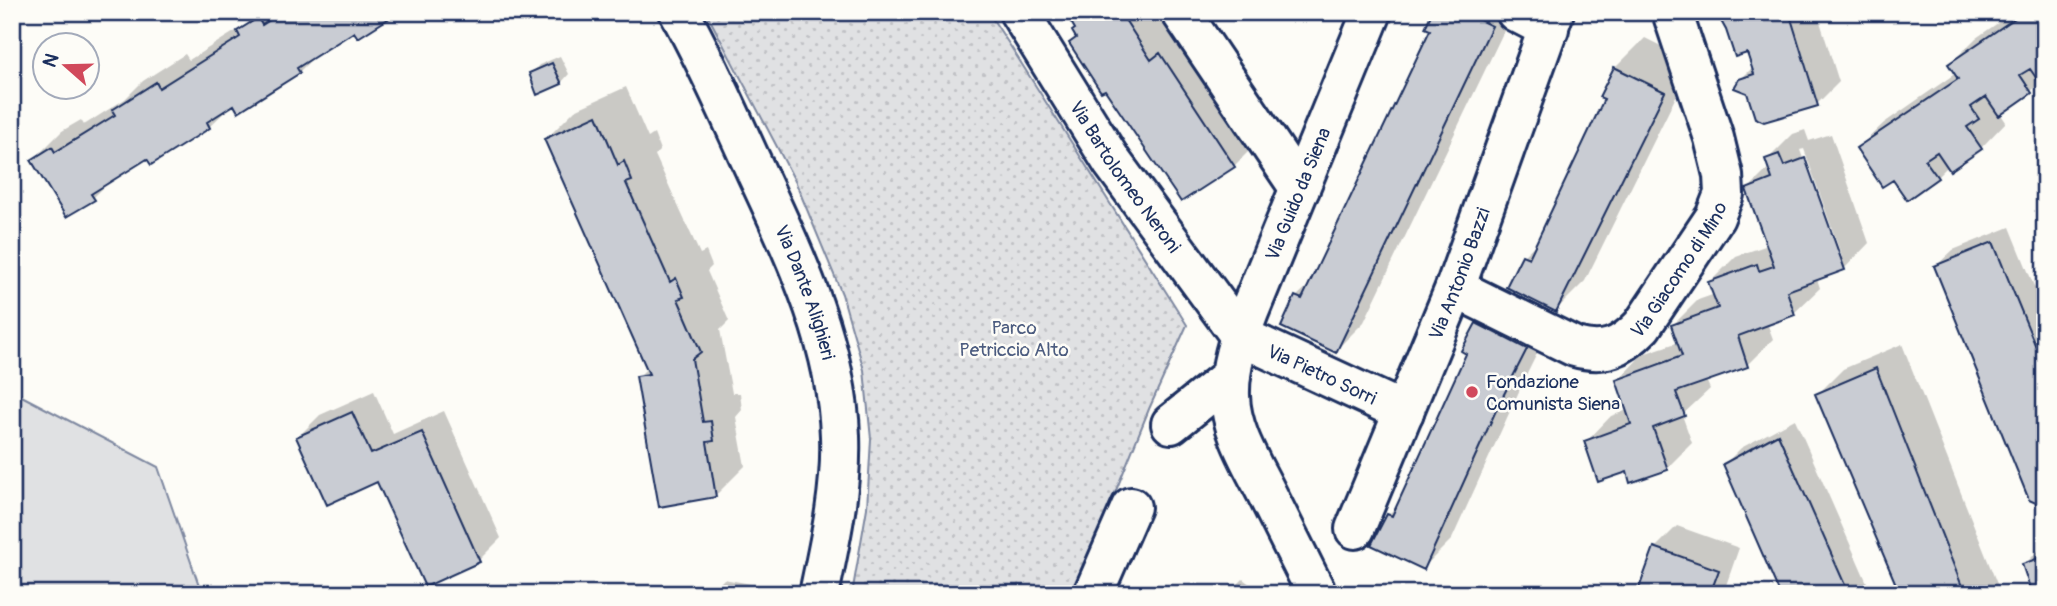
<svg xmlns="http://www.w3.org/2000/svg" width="2057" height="606" font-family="Pangolin,sans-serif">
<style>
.grass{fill:#e0e1e3;stroke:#7e88a0;stroke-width:2}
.park{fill:url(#park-dots);stroke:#7e88a0;stroke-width:2}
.shadow{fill:#0003;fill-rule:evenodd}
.building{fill:#c9ccd3;stroke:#1b2f5e;stroke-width:2}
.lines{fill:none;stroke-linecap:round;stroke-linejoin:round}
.minor-casing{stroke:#1b2f5e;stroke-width:44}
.minor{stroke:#fdfcf7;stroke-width:38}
.poi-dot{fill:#d1495b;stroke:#fdfcf7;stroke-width:2.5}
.labels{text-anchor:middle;stroke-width:5;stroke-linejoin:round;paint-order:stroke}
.street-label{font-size:19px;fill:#1b2f5e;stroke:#fdfcf7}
.park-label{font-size:19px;fill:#4c5c7f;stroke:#fdfcf7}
.poi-label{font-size:19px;fill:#1b2f5e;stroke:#fdfcf7;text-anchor:start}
</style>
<defs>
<pattern id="park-dots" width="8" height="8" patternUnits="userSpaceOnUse" patternTransform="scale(1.75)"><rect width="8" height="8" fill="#e0e1e3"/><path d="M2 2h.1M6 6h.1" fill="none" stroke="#c0c1c5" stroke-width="1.8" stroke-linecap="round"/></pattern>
</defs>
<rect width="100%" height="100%" fill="#fdfcf7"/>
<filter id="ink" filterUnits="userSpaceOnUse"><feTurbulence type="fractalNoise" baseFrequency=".0143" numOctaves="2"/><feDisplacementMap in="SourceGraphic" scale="14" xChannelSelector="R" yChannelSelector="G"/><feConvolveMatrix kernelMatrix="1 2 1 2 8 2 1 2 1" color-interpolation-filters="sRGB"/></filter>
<g filter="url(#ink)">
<path class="grass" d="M12 391 158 467 202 594H12Z"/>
<path class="park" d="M706 12H988L1011 47 1187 325 1149 409 1074 594H852L867 508 871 439 864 370 842 294 796 183Z"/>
<path class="shadow" d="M258 12H396L355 30 320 51 299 72 234 103 209 127 148 157 114 177 93 198 33 160 62 131 81 120 84 125 125 99 143 81 185 54 189 60 247 24Z
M1067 12H1168L1263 137 1234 166 1077 37V28Z
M1434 12H1513L1364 322 1335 351 1296 297 1312 282 1433 29Z
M1718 12H1817L1839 82 1817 104 1748 91 1740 80 1753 67 1748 51 1727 30Z
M2014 12H2045L2041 82 2031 91 2000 113 2006 122 1981 148 1948 166 1937 177H1894L1858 148 1884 123 1956 73 1950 64 1976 38Z
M1645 38 1693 62 1585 281 1556 310 1523 256 1540 240 1607 98 1601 96 1615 68Z
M560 56 569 74 561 83 531 74 539 65Z
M626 87 648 138 654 134 660 150 655 155 700 254 706 251 712 266 707 271 729 321 720 330 732 393H740L742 410 736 417 745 466 715 496 638 377 648 367 546 139 575 110Z
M1805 130 1809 141 1831 134 1869 243 1844 269 1817 279 1820 288 1794 313 1767 323 1773 339 1747 365 1706 380 1710 389 1682 415 1692 443 1667 468 1628 470 1586 442 1611 416 1628 410 1618 380 1643 354 1679 342 1673 325 1698 300 1715 294 1710 282 1736 256 1768 245 1748 189 1770 167 1767 160 1793 134ZM1804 149 1842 257H1838L1800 150Z
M2010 227 2045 313V505L1936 266 1953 250Z
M1506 295 1554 319 1526 376 1452 539 1423 568 1388 515 1400 503 1468 353 1477 324Z
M1902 344 2001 594H1902L1817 395 1843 369Z
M374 391 393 434 444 411 501 538 479 560 377 479 298 437 320 415Z
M1795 419 1872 594H1782L1725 464 1741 448Z
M1677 526 1739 548 1723 594H1639L1655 548Z
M2045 547V594L2024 565 2040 549Z
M724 579 772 588 771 594H709Z
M1243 579 1263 594H1228Z"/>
<path class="building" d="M282 12H399L358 38 354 32 297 68 300 73 238 112 234 105 207 122 210 128 151 165 147 159 91 194 95 200 66 217 31 160 52 147 55 152 115 115 112 110 156 82 159 88 240 37 237 31 258 18 262 25Z
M1065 12H1120L1151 60 1160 53 1235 167 1181 202 1105 90 1101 92 1069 43 1076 38 1072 31 1075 29Z
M1432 12H1463L1492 26 1336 353 1281 327 1295 296 1302 299 1430 30 1425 28Z
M1716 12H1789L1818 106 1764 122 1755 118 1747 93 1734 88 1739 79 1754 74 1747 53 1735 57 1726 30Z
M2024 12H2045V84L2042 86 2030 69 2020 75 2032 93 1999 116 1986 97 1971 107 1979 119 1967 127 1982 149 1950 171 1937 152 1925 160 1938 178 1907 200 1893 180 1882 187 1856 148 1958 79 1948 64Z
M552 63 562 84 537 95 529 73Z
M1614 67 1665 92 1556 312 1506 287 1522 255 1529 258 1604 99 1599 97Z
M597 115 618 165 624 161 632 181 626 183 670 282 676 278 684 297 678 299 701 352 692 359 703 422 711 421 714 441 707 442 716 497 659 507 636 376 649 374 544 139Z
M1779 154 1784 166 1805 158 1845 270 1787 291 1795 315 1738 336 1748 367 1676 392 1685 416 1653 428 1668 470 1630 483 1627 472 1598 482 1584 441 1631 424 1616 380 1682 356 1671 325 1718 308 1708 282 1757 264 1759 271 1774 266 1746 189 1772 179 1765 159Z
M1993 242 2045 369V507L2029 500 1934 266Z
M1476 323 1527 349 1498 406 1424 570 1371 545 1387 514 1392 516 1466 354 1461 351Z
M1876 368 1965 594H1900L1815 394Z
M352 412 371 454 422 432 480 562 425 587 377 482 327 505 296 437Z
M1778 434 1849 594H1780L1723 464Z
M1654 547 1719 570 1710 594H1637Z
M2045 556V594H2032L2022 564Z"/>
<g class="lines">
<g class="minor-casing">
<g id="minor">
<path id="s1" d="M679 12C706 60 728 111 751 161 791 248 837 338 840 436 842 489 830 542 819 594"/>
<path id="s2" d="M1019 12 1112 162 1240 336 1404 412"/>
<path d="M1181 12 1300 189"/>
<path d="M1516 12 1549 29"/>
<path id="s3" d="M1455 288 1575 347C1604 355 1621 348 1642 326L1715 217 1724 194 1723 175 1714 138 1672 12"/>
<path d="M1171 424 1231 376"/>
<path id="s4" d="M1355 529 1455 288 1554 12"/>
<path d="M1093 594 1131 507"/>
<path id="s5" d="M1317 594C1300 560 1283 526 1266 492 1251 462 1231 431 1230 396 1229 367 1239 338 1249 312L1372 12"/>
</g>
</g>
<use href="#minor" class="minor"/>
</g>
</g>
<circle class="poi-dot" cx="1472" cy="392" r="7"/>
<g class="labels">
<g class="street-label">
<text dy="7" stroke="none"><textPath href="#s2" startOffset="196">Via Bartolomeo Neroni</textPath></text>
<text dy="7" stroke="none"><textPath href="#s5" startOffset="432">Via Guido da Siena</textPath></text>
<text dy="7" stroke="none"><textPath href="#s3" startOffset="276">Via Giacomo di Mino</textPath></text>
<text dy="7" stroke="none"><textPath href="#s4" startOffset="276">Via Antonio Bazzi</textPath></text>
<text dy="7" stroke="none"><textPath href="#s1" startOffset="308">Via Dante Alighieri</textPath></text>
<text dy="7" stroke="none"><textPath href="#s2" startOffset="483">Via Pietro Sorri</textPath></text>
</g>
<g class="park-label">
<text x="1014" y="334">Parco<tspan x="1014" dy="22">Petriccio Alto</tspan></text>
</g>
<g class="poi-label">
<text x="1486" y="388">Fondazione<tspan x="1486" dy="22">Comunista Siena</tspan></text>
</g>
</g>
<rect width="2057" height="606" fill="none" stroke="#fdfcf7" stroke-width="42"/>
<rect x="21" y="21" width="2015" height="564" fill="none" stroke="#1b2f5e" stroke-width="2.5" filter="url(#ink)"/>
<g transform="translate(66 66) rotate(290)"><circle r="33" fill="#fdfcf7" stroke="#a3aaba" stroke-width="2"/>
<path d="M0-5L12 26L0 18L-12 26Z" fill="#d1495b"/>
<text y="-10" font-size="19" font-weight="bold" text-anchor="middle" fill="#1b2f5e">N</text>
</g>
</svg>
